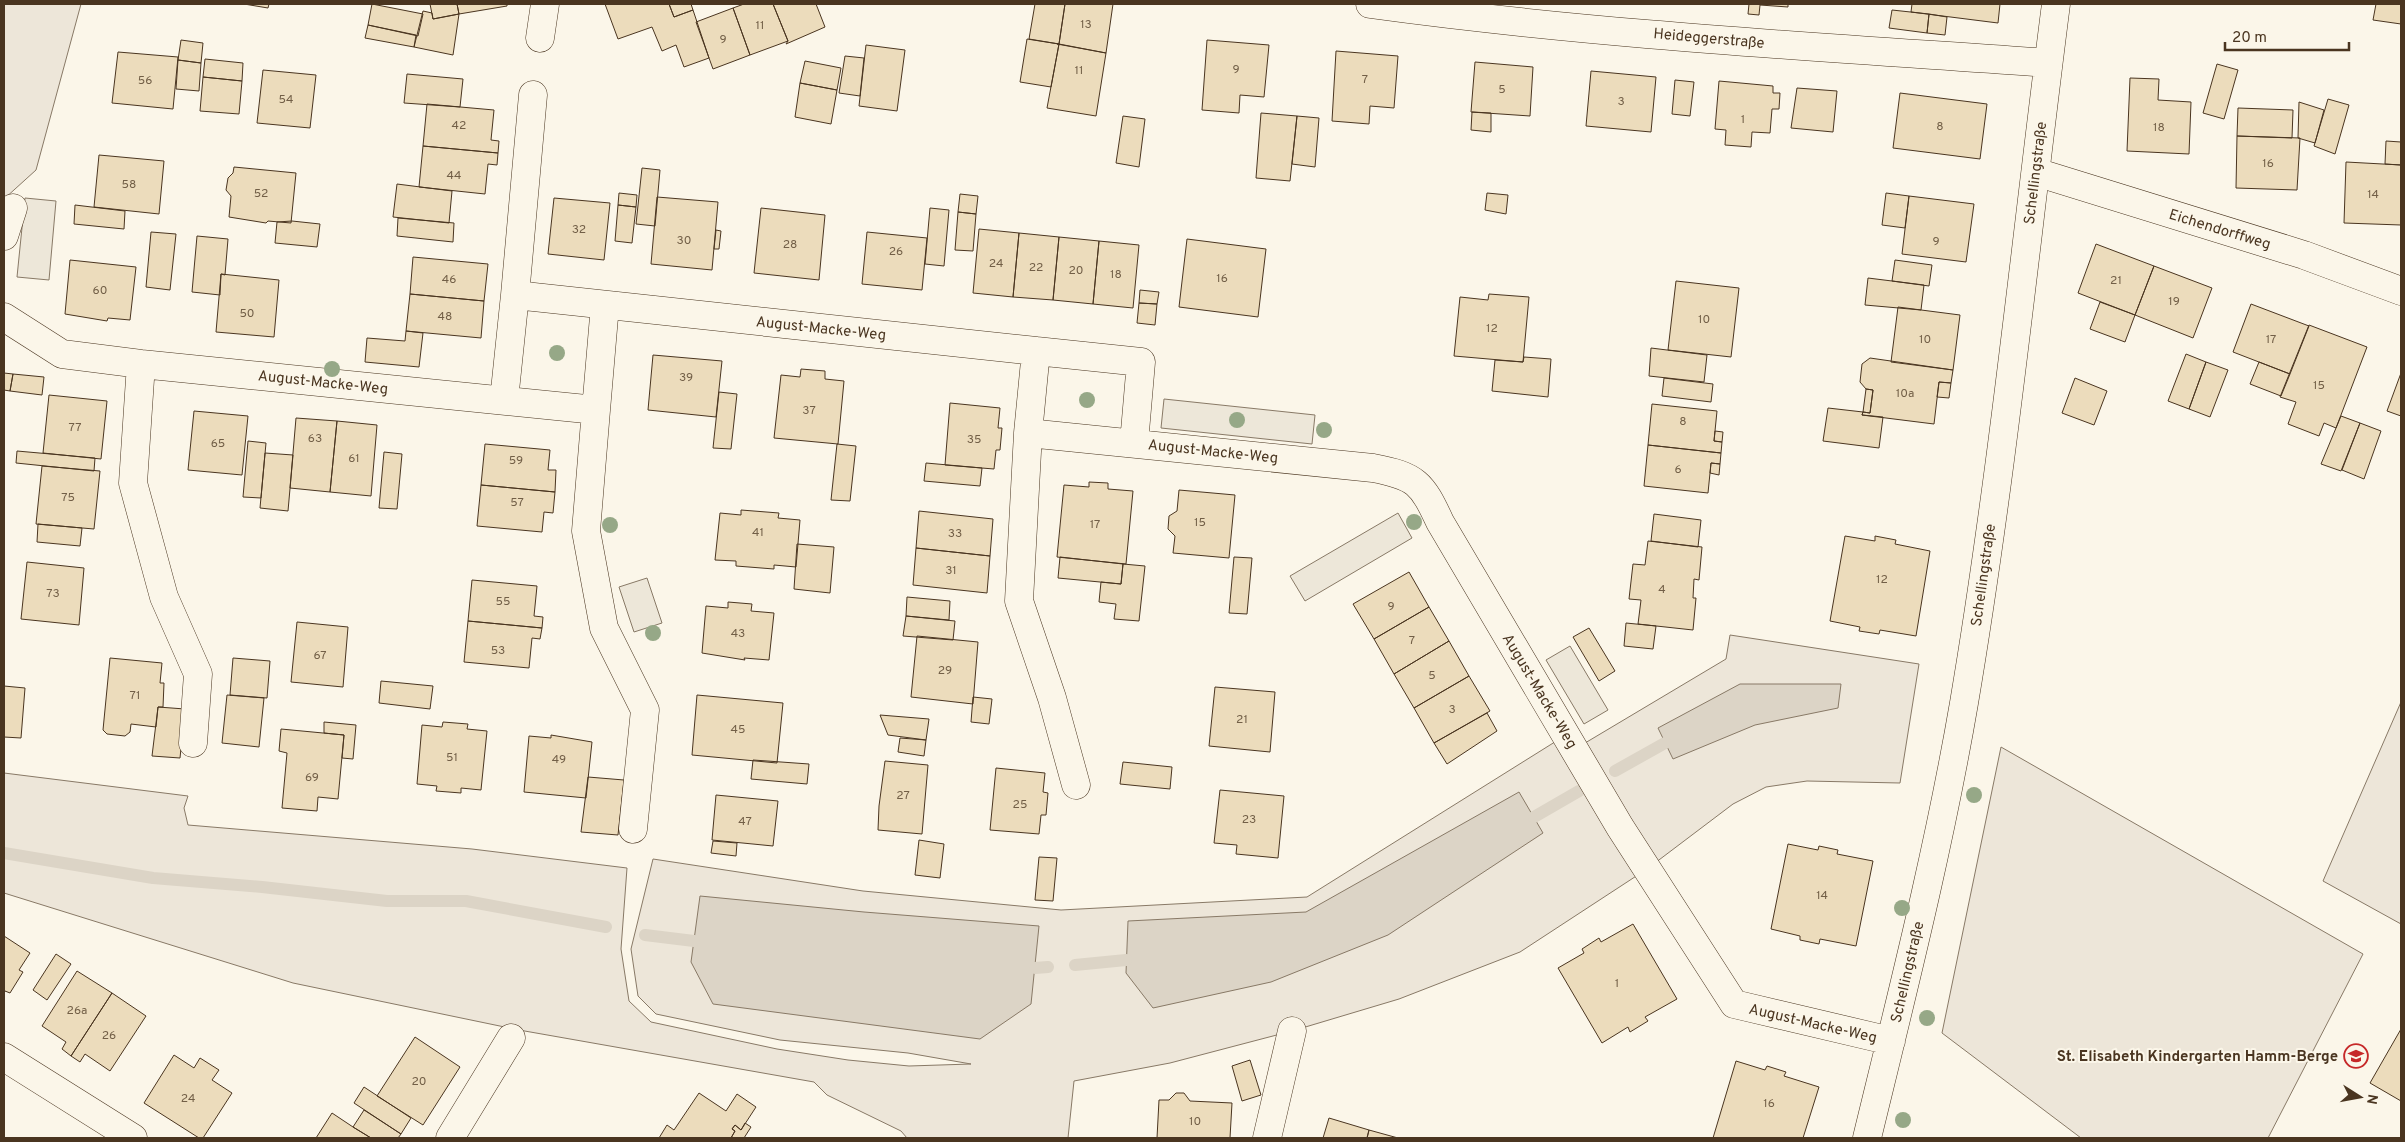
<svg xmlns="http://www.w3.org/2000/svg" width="2405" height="1142" font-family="Overpass,sans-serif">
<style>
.green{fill:#ede6d9;stroke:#887966}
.parking{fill:#ede7d9;stroke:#887966}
.water{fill:#dcd4c6;stroke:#887966}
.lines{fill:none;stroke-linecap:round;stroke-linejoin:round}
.stream{stroke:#dcd4c6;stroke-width:12}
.building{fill:#ecdcbc;stroke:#4a3520}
.minor-casing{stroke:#4a3520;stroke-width:29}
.minor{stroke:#fbf6e9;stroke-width:28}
.tree{fill:#96a887}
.labels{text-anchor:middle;stroke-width:4;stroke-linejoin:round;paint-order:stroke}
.number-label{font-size:12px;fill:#725f47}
.street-label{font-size:15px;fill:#4a3520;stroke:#fbf6e9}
.poi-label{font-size:15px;font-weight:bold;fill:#4a3520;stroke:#fbf6e9;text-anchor:end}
</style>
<rect width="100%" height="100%" fill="#fbf6e9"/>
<path class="green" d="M4 4H81L36 170 4 199Z
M1730 635 1919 664 1900 783 1807 781 1766 787 1733 804 1647 869 1520 952 1399 999 1292 1031 1170 1063 1074 1081 1068 1138H907L901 1131 827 1095 814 1082 519 1030 293 983 4 893V773L188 796 184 808 188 825 472 849 627 868 621 949 629 1001 651 1022 777 1049 848 1060 909 1066 971 1064 908 1053 780 1040 656 1014 638 996 631 949 653 859 863 891 1061 910 1307 897 1566 735 1575 749 1726 659Z
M2401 702V924L2323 881Z
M2001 747 2363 954 2268 1138H2081L1942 1033Z"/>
<path class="parking" d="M25 198 56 201 49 280 17 277Z
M1164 399 1315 415 1312 444 1161 428Z
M1398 513 1412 538 1305 601 1290 576Z
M647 578 662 623 634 632 619 587Z
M1570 646 1608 710 1584 724 1546 660Z"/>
<path class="water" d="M1740 684H1841L1838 708 1755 725 1673 759 1658 728Z
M1519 792 1543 833 1388 935 1271 982 1153 1008 1126 973 1128 921 1306 912Z
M700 896 864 912 1039 926 1031 1004 980 1039 713 1004 691 962Z"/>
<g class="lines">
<path class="stream" d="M1615 771 1665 743
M1534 817 1579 791
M4 853 153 878 262 887 387 901H466L606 927
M645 935 694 941
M1075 965 1126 960
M1035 968 1048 967"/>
</g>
<path class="building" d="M244 4H269L268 8Z
M372 4 423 14 418 36 368 25Z
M430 4H457L459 14 433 19Z
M457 4H507V6L459 14Z
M605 4H669L674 17 693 10 709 58 684 67 676 45 662 51 652 27 618 39Z
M669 4H691L693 10 674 17Z
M744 4H773L788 41 750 55 733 8Z
M773 4H816L825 27 786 44 788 41Z
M1035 4H1065L1059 44 1029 39Z
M1065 4H1113L1106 53 1057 44H1059Z
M1749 4H1788V7L1760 5 1759 15 1748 14Z
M1912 4H2000L1998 23 1911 12Z
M2376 4H2401V24L2373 20Z
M733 8 750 55 713 69 696 22Z
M1892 10 1929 14 1927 33 1889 28Z
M423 11 432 13 433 19 459 14 453 55 414 47Z
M1929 14 1947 17 1945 35 1927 33Z
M368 25 416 35 414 47 365 38Z
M1027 39 1059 44 1051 87 1020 82Z
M181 40 203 43 201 63 178 60Z
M1207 40 1269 45 1264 97 1240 95 1239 113 1202 110Z
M1059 44 1106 53 1096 116 1047 108Z
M866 45 905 50 897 111 859 106Z
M1336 51 1398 56 1394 108 1370 106 1369 124 1332 121Z
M118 52 178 57 173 109 112 103Z
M845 56 864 58 860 96 839 93Z
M205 59 243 63 242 81 203 77Z
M178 60 201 63 199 91 176 89Z
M805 61 841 68 837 90 800 83Z
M1475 62 1533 67 1530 116 1471 112Z
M2217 64 2238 70 2224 119 2203 113Z
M263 70 316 75 310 128 257 123Z
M1591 71 1656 77 1651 132 1586 126Z
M407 74 463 79 460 107 404 103Z
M203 77 242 81 239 114 200 111Z
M2130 78 2159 79 2158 100 2191 102 2189 154 2127 151Z
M1675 80 1694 82 1690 116 1672 114Z
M1719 81 1773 86V93H1780L1779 109H1772L1770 133 1752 132 1751 147 1725 145 1726 130 1715 129Z
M800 83 837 90 831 124 795 117Z
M1797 88 1837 91 1833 132 1791 128Z
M1900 93 1987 104 1980 159 1893 148Z
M2328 99 2349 105 2335 154 2314 146Z
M2299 102 2324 110 2315 143 2298 138Z
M427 104 494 110 491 140 499 141 498 153 423 146Z
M2238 108 2293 110 2292 138 2237 136Z
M1472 112 1491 113V132L1471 130Z
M1261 113 1297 116 1290 181 1256 178Z
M1123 116 1145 119 1139 167 1116 163Z
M1297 116 1319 118 1315 167 1292 164Z
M2237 136 2300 138 2297 190 2236 188Z
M2386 141 2401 142V165L2385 164Z
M423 146 498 153 497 165 488 164 485 194 419 187Z
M99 155 164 161 159 214 94 207Z
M2346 162 2401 165V225L2344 223Z
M234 167 296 173 291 223 268 221 266 223 229 217 231 196 226 190 228 178 233 173Z
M642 168 660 170 655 226 636 224Z
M397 184 452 191 449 223 393 217Z
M619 193 637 195 636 207 618 205Z
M1487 193 1508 195 1506 214 1485 210Z
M1886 193 1909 196 1905 228 1882 225Z
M960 194 978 196 976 214 958 212Z
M1909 196 1974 204 1966 262 1902 254Z
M657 197 718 202 712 270 651 264Z
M554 198 610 203 604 260 548 254Z
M75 205 125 211 124 229 74 224Z
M618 205 636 207 632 243 615 241Z
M761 208 825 215 819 280 754 273Z
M930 208 949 210 944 266 925 264Z
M958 212 976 214 973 251 955 250Z
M398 218 454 223 453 242 397 236Z
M292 221 320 224 317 247 275 243 277 222Z
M979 229 1019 233 1013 297 973 293Z
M716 230 721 231 719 249H714Z
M151 232 176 234 170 290 146 287Z
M867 232 927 238 922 290 862 284Z
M1019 233 1059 237 1053 300 1013 297Z
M197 236 228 239 225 275 221 274 220 295 192 292Z
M1059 237 1099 241 1093 304 1053 300Z
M1187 239 1266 249 1258 317 1179 307Z
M1099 241 1139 245 1133 308 1093 304Z
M2096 244 2154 266 2135 315 2078 293Z
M413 257 488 264 484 301 410 294Z
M70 260 136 267 130 320 108 318 107 321 65 314Z
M1895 260 1932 265 1929 286 1892 281Z
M2154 266 2212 288 2193 338 2135 315Z
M221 274 279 280 274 337 216 332Z
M1868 278 1924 285 1921 310 1865 305Z
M1676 281 1739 288 1731 357 1668 350Z
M1140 290 1159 292 1157 304 1139 303Z
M410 294 484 301 481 338 406 331Z
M1489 294 1529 297 1523 362 1454 356 1460 297 1488 300Z
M2100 302 2135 315 2125 342 2090 329Z
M1139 303 1157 304 1155 325 1137 323Z
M2251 304 2309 326 2290 374 2233 352Z
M1898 307 1960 315 1953 370 1891 362Z
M2309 325 2367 347 2336 428 2324 423 2319 436 2288 424 2296 402 2280 397Z
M406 331 423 333 419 367 365 362 367 338 405 341Z
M1651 348 1707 355 1704 382 1649 376Z
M2186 354 2206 362 2189 409 2168 401Z
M653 355 722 361 716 417 648 410Z
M1524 357 1551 359 1548 397 1492 391 1495 360 1523 362Z
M1870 358 1953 370 1951 383 1939 382 1934 424 1862 415 1863 412 1870 413 1873 390 1866 389 1860 382 1862 364Z
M2206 362 2228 370 2210 417 2189 409Z
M2259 362 2290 374 2281 396 2250 384Z
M801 369 825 371V379L844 381 838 444 774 438 781 375 800 377Z
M4 373 13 374 10 391 4 390Z
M2401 373V416L2387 411Z
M13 374 44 377 42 395 10 391Z
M1664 378 1713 384 1711 402 1662 396Z
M2075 378 2107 391 2094 425 2062 413Z
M1939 382 1951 383 1949 398 1937 397Z
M1866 389 1873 390 1870 413 1863 412Z
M719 392 737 394 731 449 713 448Z
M49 395 107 401 101 459 43 453Z
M950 403 1000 408 998 428H1002L1000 450H996L994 469 945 465Z
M1652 404 1717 411 1714 441 1722 442 1721 453 1648 445Z
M1828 408 1863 412 1862 415 1883 417 1879 448 1823 441Z
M194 411 248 416 242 475 188 470Z
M2341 416 2360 423 2341 471 2321 464Z
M296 418 337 421 330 492 290 488Z
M337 421 377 425 371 496 330 492Z
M2360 423 2381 431 2364 479 2342 470Z
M1715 431 1723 432 1722 442 1714 441Z
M248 441 266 443 261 498 243 497Z
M485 444 550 450 548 470H556L555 492 481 485Z
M837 444 856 446 850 501 831 500Z
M1648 445 1721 453 1720 464 1711 463 1708 493 1644 486Z
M17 451 95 458 94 471 16 463Z
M384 452 402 454 397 509 379 508Z
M265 453 293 455 288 511 260 508Z
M926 463 982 468 980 486 924 481Z
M1711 463 1720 464 1719 475 1710 473Z
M42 466 100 471 94 529 36 524Z
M1089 482 1108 483V489L1133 491 1126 564 1057 557 1064 485 1089 487Z
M481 485 555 492 553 513 544 512 542 532 477 526Z
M1179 490 1235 495 1229 558 1173 553 1175 536 1168 529 1169 516 1177 511Z
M741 510 779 513 778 518 800 520 796 567 774 565V569L736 566V561L715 560 720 513 741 515Z
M919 511 993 519 990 556 916 548Z
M1654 514 1701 520 1698 547 1651 541Z
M38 524 82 528 80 546 37 542Z
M1845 536 1875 541V536L1896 540 1895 544 1930 551 1916 636 1880 630 1879 634 1859 631 1860 627 1830 621Z
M1648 541 1702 547 1699 580 1694 579 1693 598H1696L1693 630 1638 624 1641 600 1629 599 1633 564 1645 565Z
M797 544 834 547 830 593 794 589Z
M916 548 990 556 987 593 913 585Z
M1060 557 1123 564 1121 584 1058 578Z
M1234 557 1252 558 1247 614 1229 613Z
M27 562 84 568 79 625 21 619Z
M1123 564 1145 566 1139 621 1114 619 1116 604 1099 602 1101 582 1121 584Z
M1409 572 1429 607 1374 639 1353 604Z
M472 580 537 586 534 616 543 617 542 628 468 621Z
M907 597 950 601 949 620 906 616Z
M728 602 752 604 751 611 774 613 769 660 744 658 745 660 702 653 706 606 728 608Z
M1429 607 1449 641 1394 674 1374 639Z
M906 616 955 621 953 640 903 636Z
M468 621 542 628 540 639 532 638 529 668 464 662Z
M297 622 348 627 343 687 291 682Z
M1626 623 1656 626 1653 649 1624 646Z
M1589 628 1615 671 1599 681 1573 637Z
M917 636 978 642 973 704 911 697Z
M1449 641 1469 676 1414 708 1394 674Z
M110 658 162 663 160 683H164L163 707H158L156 727 131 724 130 732 125 736 107 734 103 730Z
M233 658 270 661 267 698 230 695Z
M1469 676 1490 711 1434 743 1414 708Z
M381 681 433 686 430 709 379 703Z
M4 686 25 688 21 738 4 737Z
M1215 687 1275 692 1270 752 1209 746Z
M227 695 264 698 259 747 222 743Z
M697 695 783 703 777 763 692 755Z
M973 697 992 699 989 724 971 722Z
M158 707 185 709 180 758 152 756Z
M1487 713 1497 731 1447 764 1434 743Z
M880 715 929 719 926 740 888 735Z
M324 722 356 725 353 759 342 758 344 735 324 733Z
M443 722 468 724 467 729 487 731 481 790 461 788V793L436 791 437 786 417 784 422 725 442 727Z
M281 729 344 735 338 799 318 797 317 811 282 808 287 753 279 751Z
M551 735 592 742 586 798 524 792 529 736 551 738Z
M900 738 926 740 924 756 898 752Z
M753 760 809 764 807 784 751 779Z
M885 761 928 765 922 834 878 830 879 806Z
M1123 762 1172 767 1170 789 1120 784Z
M996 768 1045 773 1043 792 1048 793 1046 815H1041L1039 834 990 830Z
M588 777 624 780 618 835 581 832Z
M1220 790 1284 796 1278 858 1236 854 1237 845 1214 843Z
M716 795 778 801 773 846 712 840Z
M919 840 944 844 940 878 915 875Z
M713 841 737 843 736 856 711 853Z
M1788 844 1818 850 1819 846 1838 850 1837 854 1873 861 1856 946 1820 939 1819 944 1800 940V936L1771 929Z
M1039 857 1057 858 1053 901 1035 900Z
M1633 924 1677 999 1645 1017 1648 1021 1630 1032 1628 1027 1602 1043 1558 968 1584 953 1582 949 1599 938 1601 942Z
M4 936 30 953 19 970 23 972 10 993 5 991 4 993Z
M56 954 71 964 47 1000 33 990Z
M77 971 112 993 71 1056 62 1049 66 1042 42 1026Z
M112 993 146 1016 110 1071 85 1054 80 1062 71 1056Z
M2401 1029V1101L2370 1083Z
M415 1037 460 1067 423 1125 377 1096Z
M174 1055 194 1068 200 1058 219 1070 212 1080 232 1093 203 1138H199L144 1103Z
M1250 1060 1261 1095 1242 1101 1232 1066Z
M1736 1061 1765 1070 1767 1066 1786 1072 1784 1076 1819 1087 1803 1138H1713Z
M364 1087 411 1118 401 1134 354 1103Z
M699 1093 726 1111 737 1094 756 1107 741 1130 735 1125 732 1129 735 1131 731 1138H659L667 1125 674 1130Z
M1176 1093H1184L1190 1101 1232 1103 1230 1138H1157L1159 1100H1169Z
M364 1110 401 1134 398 1138H371L353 1127Z
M332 1113 353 1127 371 1138H316Z
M1329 1118 1369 1130 1367 1138H1323Z
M745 1123 751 1127 744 1138H731L735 1131 732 1129 735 1125 741 1130Z
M1369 1130 1398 1138H1367Z"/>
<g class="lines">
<g class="minor-casing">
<path id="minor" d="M1370 4C1595 35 1822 47 2048 63
M540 38 545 4
M533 95 515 295 1036 351 1028 433 1373 468C1416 476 1422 483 1440 522L1620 827 1734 1004 1891 1041
M2036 172 2304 255 2401 291
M4 236 13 208
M4 317 62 354 141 364 596 410 605 305
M1036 351 1141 362 1134 443
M141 364 133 483 164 597 198 674 193 743
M504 400 515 295
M596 410 586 531 604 628 645 710 633 829
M1028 433 1019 601 1052 698 1076 785
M4 1057 133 1138
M450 1138 511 1038
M1267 1138 1292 1031
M1867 1138C1902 994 1939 849 1964 703 2003 472 2026 237 2056 4"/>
</g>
<use href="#minor" class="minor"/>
</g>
<g class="tree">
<circle cx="557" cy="353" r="8"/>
<circle cx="332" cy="369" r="8"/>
<circle cx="1087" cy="400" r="8"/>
<circle cx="1237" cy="420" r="8"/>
<circle cx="1324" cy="430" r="8"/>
<circle cx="1414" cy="522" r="8"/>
<circle cx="610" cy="525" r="8"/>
<circle cx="653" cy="633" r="8"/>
<circle cx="1974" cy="795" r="8"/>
<circle cx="1902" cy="908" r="8"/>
<circle cx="1927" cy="1018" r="8"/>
<circle cx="1903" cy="1120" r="8"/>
</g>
<defs>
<g id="school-ring" transform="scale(1.25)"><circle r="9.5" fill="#fbf6e9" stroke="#c62828" stroke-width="1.5"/><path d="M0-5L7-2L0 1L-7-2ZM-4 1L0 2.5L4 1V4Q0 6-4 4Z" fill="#c62828"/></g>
</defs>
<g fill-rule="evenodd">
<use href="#school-ring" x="2356" y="1056"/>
</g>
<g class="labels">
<g class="number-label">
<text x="1086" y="28">13</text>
<text x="760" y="29">11</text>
<text x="723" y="43">9</text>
<text x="1236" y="73">9</text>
<text x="1079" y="74">11</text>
<text x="1365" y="83">7</text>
<text x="145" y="84">56</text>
<text x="1502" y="93">5</text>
<text x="286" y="103">54</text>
<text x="1621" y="105">3</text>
<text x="1743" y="123">1</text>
<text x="459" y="129">42</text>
<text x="1940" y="130">8</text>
<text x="2159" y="131">18</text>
<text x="2268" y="167">16</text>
<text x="454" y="179">44</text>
<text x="129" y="188">58</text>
<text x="261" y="197">52</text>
<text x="2373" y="198">14</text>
<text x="579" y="233">32</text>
<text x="684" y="244">30</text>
<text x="1936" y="245">9</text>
<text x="790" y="248">28</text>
<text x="896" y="255">26</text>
<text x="996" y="267">24</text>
<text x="1036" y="271">22</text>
<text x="1076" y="274">20</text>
<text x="1116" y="278">18</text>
<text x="1222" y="282">16</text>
<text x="449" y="283">46</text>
<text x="2116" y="284">21</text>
<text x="100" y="294">60</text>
<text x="2174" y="305">19</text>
<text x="247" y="317">50</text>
<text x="445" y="320">48</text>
<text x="1704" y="323">10</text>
<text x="1492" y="332">12</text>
<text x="1925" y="343">10</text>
<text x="2271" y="343">17</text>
<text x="686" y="381">39</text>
<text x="2319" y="389">15</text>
<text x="1905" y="397">10a</text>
<text x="809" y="414">37</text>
<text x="1683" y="425">8</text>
<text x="75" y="431">77</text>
<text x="315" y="442">63</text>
<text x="974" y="443">35</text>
<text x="218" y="447">65</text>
<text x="354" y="462">61</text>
<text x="516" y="464">59</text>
<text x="1678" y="473">6</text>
<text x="68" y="501">75</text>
<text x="517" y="506">57</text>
<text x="1200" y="526">15</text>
<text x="1095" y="528">17</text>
<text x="758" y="536">41</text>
<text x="955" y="537">33</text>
<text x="951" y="574">31</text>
<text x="1882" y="583">12</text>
<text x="1662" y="593">4</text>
<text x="53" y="597">73</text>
<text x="503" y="605">55</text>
<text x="1391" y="610">9</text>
<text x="738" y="637">43</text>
<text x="1412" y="644">7</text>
<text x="498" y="654">53</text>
<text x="320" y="659">67</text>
<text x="945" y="674">29</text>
<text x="1432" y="679">5</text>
<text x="135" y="699">71</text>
<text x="1452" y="713">3</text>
<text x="1242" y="723">21</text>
<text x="738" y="733">45</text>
<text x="452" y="761">51</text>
<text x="559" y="763">49</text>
<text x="312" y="781">69</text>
<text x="903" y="799">27</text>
<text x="1020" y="808">25</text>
<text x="1249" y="823">23</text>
<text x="745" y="825">47</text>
<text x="1822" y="899">14</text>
<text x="1617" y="987">1</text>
<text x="77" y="1014">26a</text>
<text x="109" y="1039">26</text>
<text x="419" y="1085">20</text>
<text x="188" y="1102">24</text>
<text x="1769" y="1107">16</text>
<text x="1195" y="1125">10</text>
</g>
<g class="street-label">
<text transform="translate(1709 38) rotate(5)" y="5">Heideggerstraße</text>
<text transform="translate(2035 173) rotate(-83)" y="5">Schellingstraße</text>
<text transform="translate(2220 229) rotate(17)" y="5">Eichendorffweg</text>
<text transform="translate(821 328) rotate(6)" y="5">August-Macke-Weg</text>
<text transform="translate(323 382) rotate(6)" y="5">August-Macke-Weg</text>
<text transform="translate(1213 451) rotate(6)" y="5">August-Macke-Weg</text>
<text transform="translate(1983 575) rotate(-82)" y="5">Schellingstraße</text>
<text transform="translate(1540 691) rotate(59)" y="5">August-Macke-Weg</text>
<text transform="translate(1907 972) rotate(-77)" y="5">Schellingstraße</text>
<text transform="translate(1813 1023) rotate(13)" y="5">August-Macke-Weg</text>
</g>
<g class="poi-label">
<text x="2338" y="1061">St. Elisabeth Kindergarten Hamm-Berge</text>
</g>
</g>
<rect width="2405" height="1142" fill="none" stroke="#4a3520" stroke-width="10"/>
<g transform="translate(2360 1097) rotate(101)" stroke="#fbf6e9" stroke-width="4" paint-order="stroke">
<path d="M0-4L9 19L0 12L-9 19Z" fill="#4a3520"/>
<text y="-8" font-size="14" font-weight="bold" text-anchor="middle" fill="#4a3520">N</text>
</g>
<path d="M2225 42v8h124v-8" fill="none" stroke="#4a3520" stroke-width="2.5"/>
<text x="2232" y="42" font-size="15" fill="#4a3520" stroke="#fbf6e9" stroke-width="4" paint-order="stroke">20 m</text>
</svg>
